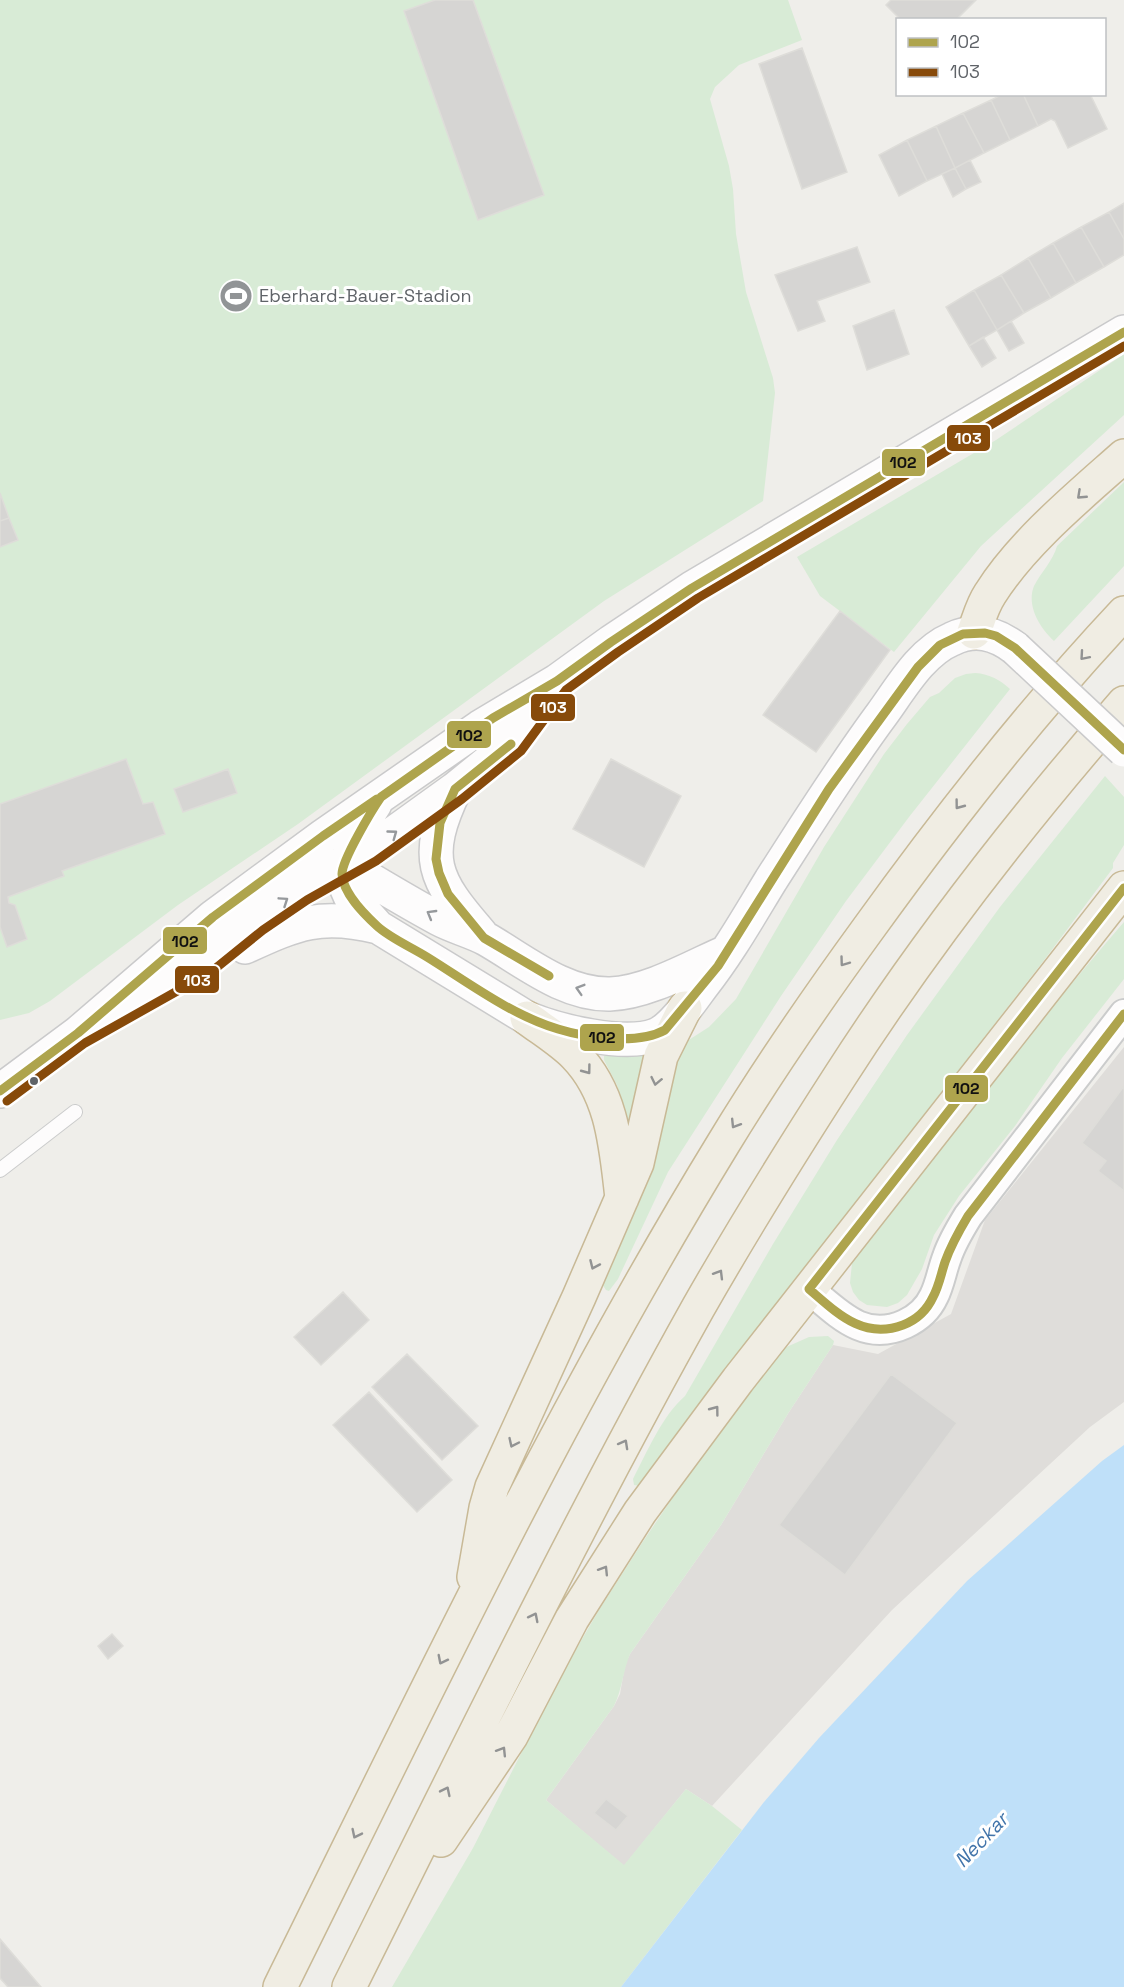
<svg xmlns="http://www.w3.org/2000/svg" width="1124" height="1987" font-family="'Space Grotesk',sans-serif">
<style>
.industrial{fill:#dfddda}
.green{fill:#d8ebd6}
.water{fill:#bfe0f9}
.building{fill:#d6d5d3;stroke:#deddd9;stroke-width:1.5}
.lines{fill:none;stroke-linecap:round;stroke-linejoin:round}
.lane-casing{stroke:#cbcccc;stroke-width:16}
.street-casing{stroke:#cbcccc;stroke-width:32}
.secondary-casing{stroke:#cacacb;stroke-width:36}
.highway-casing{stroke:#c8b996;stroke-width:36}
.lane{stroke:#fdfcfc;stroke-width:14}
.street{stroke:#fdfcfc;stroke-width:28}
.secondary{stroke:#fdfcfc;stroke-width:33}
.highway{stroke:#f0ede3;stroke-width:33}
.secondary-bridge-casing{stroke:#cacacb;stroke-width:36;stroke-linecap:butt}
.secondary-bridge{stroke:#fdfcfc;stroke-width:33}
.bus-1-casing{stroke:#fff;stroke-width:14}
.bus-2-casing{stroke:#fff;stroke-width:14}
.bus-1{stroke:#aea44d;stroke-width:9}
.bus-2{stroke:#874a0a;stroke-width:9}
.oneway{stroke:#929393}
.oneway2{stroke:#96999c}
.bus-dot{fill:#5f6368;stroke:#fff;stroke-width:2}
.labels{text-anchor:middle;stroke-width:6;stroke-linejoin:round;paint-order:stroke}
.poi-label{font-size:18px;fill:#5f6368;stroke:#fff;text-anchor:start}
.water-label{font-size:20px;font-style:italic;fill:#4174aa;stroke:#fff}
.line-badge{stroke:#fff;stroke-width:2}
.badge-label{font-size:16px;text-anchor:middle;font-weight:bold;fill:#fff}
.pale-badge-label{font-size:16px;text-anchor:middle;font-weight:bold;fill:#111}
</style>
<rect width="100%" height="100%" fill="#efeeea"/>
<path class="industrial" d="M1124 1047V1402L1090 1427 892 1610 712 1806 686 1789 624 1866 546 1800 614 1706 620 1694 625 1665 630 1654 721 1525 789 1412 833 1345 878 1354 951 1314 985 1220Z"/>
<path class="green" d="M0 0H788L802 40 739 65 715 87 710 99 729 166 733 189 736 234 746 292 773 378 775 393 763 501 604 601 298 824 178 905 50 1001 29 1013 0 1020Z
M1124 354V415L981 546 894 652 820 596 797 557 996 440Z
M1124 482V566L1054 641C1040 628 1026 606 1034 586 1041 572 1053 561 1057 546Z
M975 673C990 674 1000 680 1010 689L909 817 846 901 781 996 668 1172 618 1279 609 1291 606 1290 602 1284 648 1182 673 1066 684 1043 709 1027 736 999 824 847 884 754 907 724 930 697 939 693 955 678 966 674Z
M1105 776 1124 797V845L1113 863V868L1045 959 748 1341 640 1486 634 1485 633 1479C647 1452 662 1416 685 1396L773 1244 837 1140 907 1035 1000 907Z
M1124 922V979L1062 1058 1015 1126 959 1196 934 1235 922 1269 907 1295 898 1303 887 1307 867 1305 859 1300 853 1292 850 1283 852 1263 856 1254C944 1142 1031 1030 1124 922Z
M609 1054 642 1055 645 1056 628 1127 617 1085 604 1060V1056Z
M828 1336 834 1341 833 1345 789 1412 721 1525 630 1654C623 1671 622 1690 614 1706L546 1800 624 1865 686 1789 712 1806 742 1830 621 1987H392L473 1848 560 1677 599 1610 642 1543 711 1441 782 1349 809 1337Z"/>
<path class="water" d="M1124 1445V1987H621L764 1802 819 1738 967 1581 1102 1461Z"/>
<path class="building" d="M435 0H473L544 195 478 220 404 11Z
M891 0H976L956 20H901L886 5Z
M802 48 847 172 802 189 759 64Z
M1003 94H1023L1038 126 1010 140 991 100Z
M1023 94H1090L1107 129 1068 148 1055 121 1051 119 1038 126Z
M991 100 1010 140 984 153 963 113Z
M963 113 984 153 955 168 936 126Z
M936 126 955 168 927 181 907 140Z
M907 140 927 181 899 196 879 155Z
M970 160 981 182 966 189 955 168Z
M955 168 966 189 953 197 942 174Z
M1124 203V239L1109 212Z
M1109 212 1124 239V255L1104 267 1081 227Z
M1081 227 1104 267 1076 283 1053 243Z
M1053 243 1076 283 1051 298 1028 258Z
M857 247 870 282 817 301 825 321 798 331 775 275Z
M1028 258 1051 298 1024 313 1001 275Z
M1001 275 1024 313 997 330 974 290Z
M974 290 997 330 969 346 946 307Z
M894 310 909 354 867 370 853 326Z
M1011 321 1024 343 1009 351 997 330Z
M983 337 996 358 982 367 969 346Z
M0 493 9 518 0 521Z
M9 518 18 540 0 547V521Z
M840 611 890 650 816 752 763 715Z
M126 759 143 804 153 802 165 834 62 871 64 876 8 897 9 903 15 905 27 939 7 947 0 927V804Z
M611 759 681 796 644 867 573 829Z
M228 769 237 793 183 812 174 789Z
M1124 1086V1191L1098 1171 1106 1161 1082 1143Z
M343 1292 369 1320 321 1365 294 1337Z
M407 1354 478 1426 442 1460 372 1387Z
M891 1374 957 1423 845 1575 779 1525Z
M369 1392 452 1480 417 1512 333 1425Z
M112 1634 123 1646 108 1659 98 1646Z
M606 1799 628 1816 616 1830 594 1813Z
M0 1939 41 1987H8L0 1978Z"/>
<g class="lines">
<g class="lane-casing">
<path id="lane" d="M0 1170 75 1112"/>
</g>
<g class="street-casing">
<path id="street" d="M809 1289C838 1313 864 1343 905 1324 918 1318 928 1309 934 1296 940 1284 942 1270 947 1257 952 1242 960 1229 968 1216L1124 1014"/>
</g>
<g class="secondary-casing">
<path id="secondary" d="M455 789C422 858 433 879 481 934
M375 804 368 815 344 865 343 880 350 896 378 927 527 1018C558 1031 624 1047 656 1035 673 1028 691 1001 702 986 728 953 749 916 771 880 807 824 842 768 882 714 901 688 921 652 952 639 975 628 995 633 1015 648
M325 866 344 865 356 871C383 887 411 904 439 919 454 927 471 931 486 939 523 960 564 995 610 994 647 993 692 967 726 952
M245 947C297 923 321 913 378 927
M137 1000 204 962 256 920 301 890 369 851 455 789 513 742 552 687
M0 1091 78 1033 213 917 323 836 480 727 557 681 611 642 692 588 1124 332"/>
</g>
<g class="highway-casing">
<path id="highway" d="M974 632C979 619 982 606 990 594 1022 543 1079 496 1124 456
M527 1018C543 1030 561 1041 575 1055 613 1094 616 1147 622 1198
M474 1577 486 1508 492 1487 579 1297 637 1163 661 1056 685 1008
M441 1840 511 1736 572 1619 640 1512 738 1380 1124 888
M280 1987C421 1703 557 1415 723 1144 768 1070 817 999 868 929 948 818 1031 712 1124 613
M349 1987C463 1759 574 1530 698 1308 743 1229 791 1152 840 1076 924 945 1022 820 1124 703"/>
</g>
<use href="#lane" class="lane"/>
<use href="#street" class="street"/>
<use href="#secondary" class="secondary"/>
<use href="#highway" class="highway"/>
<g class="secondary-bridge-casing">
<path id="secondary-bridge" d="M1015 648 1124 750"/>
</g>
<use href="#secondary-bridge" class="secondary-bridge"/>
<g class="bus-1-casing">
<path id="bus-1" d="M1124 332 692 588 611 642 557 681 493 718 381 797C372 810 342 860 342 874 343 893 363 913 377 926 390 938 411 947 427 957 469 983 511 1015 558 1029 587 1038 638 1045 665 1030L718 966 829 789 918 667 940 645 963 634 985 633 996 636 1015 648 1124 750
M511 744 455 789 440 823 436 859 439 873 448 894 484 938 549 976
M0 1091 78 1033 213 917 323 836 377 799
M809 1289 1124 888
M809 1289C837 1313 863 1340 903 1325 916 1320 927 1310 933 1297 939 1286 941 1274 945 1262 951 1245 959 1231 968 1216L1124 1014"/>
</g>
<g class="bus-2-casing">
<path id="bus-2" d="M7 1101 85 1043 211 972 263 930 307 900 376 861 462 799 521 751 566 690 618 652 698 598 1124 346"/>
</g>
<use href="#bus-1" class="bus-1"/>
<use href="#bus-2" class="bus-2"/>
</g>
<defs><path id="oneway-chevron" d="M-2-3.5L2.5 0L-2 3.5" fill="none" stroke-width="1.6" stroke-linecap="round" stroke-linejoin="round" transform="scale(1.5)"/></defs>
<g class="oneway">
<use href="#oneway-chevron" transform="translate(1081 495) rotate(137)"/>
<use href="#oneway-chevron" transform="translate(1084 656) rotate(131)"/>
<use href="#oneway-chevron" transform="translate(959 805) rotate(127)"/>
<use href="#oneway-chevron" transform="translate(844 962) rotate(126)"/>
<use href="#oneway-chevron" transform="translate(587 1070) rotate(53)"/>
<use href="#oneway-chevron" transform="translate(656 1081) rotate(102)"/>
<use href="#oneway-chevron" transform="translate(735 1124) rotate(122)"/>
<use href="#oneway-chevron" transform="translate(594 1265) rotate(114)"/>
<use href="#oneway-chevron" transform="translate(719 1274) rotate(-59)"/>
<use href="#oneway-chevron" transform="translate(715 1410) rotate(-53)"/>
<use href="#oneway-chevron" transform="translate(513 1443) rotate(115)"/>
<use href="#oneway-chevron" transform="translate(624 1444) rotate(-61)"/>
<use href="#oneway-chevron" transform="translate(604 1570) rotate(-58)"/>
<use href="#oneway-chevron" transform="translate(534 1617) rotate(-63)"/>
<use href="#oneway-chevron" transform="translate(442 1660) rotate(117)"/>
<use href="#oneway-chevron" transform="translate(502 1751) rotate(-58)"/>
<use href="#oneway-chevron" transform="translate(446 1791) rotate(-64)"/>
<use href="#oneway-chevron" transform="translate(356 1834) rotate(116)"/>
</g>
<g class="oneway2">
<use href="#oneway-chevron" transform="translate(393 834) rotate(-36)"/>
<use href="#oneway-chevron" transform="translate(284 901) rotate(-34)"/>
<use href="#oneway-chevron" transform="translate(431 914) rotate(-150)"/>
<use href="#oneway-chevron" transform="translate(580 989) rotate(-163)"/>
</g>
<defs>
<g id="stadium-disc" transform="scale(1.725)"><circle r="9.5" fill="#919496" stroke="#fff"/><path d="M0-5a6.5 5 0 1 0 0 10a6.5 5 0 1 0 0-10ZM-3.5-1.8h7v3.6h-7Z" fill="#fff"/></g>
</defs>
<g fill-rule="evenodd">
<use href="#stadium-disc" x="236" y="296"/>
</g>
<circle class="bus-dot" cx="34" cy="1081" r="5"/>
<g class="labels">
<g class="poi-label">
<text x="259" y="302">Eberhard-Bauer-Stadion</text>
</g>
<g class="water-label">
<text transform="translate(981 1840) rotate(-46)" y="7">Neckar</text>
</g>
</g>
<g class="line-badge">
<rect x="946" y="424" width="45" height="28" rx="6" fill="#874a0a"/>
<rect x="881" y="448" width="45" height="29" rx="6" fill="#aea44d"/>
<rect x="530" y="693" width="46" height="29" rx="6" fill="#874a0a"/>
<rect x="446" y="720" width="46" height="29" rx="6" fill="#aea44d"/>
<rect x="162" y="926" width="46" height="29" rx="6" fill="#aea44d"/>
<rect x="174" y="965" width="46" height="29" rx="6" fill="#874a0a"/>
<rect x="579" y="1023" width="46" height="29" rx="6" fill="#aea44d"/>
<rect x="944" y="1074" width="45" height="29" rx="6" fill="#aea44d"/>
</g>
<g class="badge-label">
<text x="968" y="444">103</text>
<text x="553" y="713">103</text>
<text x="197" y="986">103</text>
</g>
<g class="pale-badge-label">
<text x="903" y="468">102</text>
<text x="469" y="741">102</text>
<text x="185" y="947">102</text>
<text x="602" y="1043">102</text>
<text x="966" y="1094">102</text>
</g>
<rect x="896" y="18" width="210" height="78" fill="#ffffff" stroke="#bfc1c3" stroke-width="1.5"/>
<rect x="908" y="38" width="30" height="9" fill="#aea44d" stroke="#bfc1c3" stroke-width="1.5"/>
<text x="950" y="48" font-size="18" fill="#5f6368">102</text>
<rect x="908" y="68" width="30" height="9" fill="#874a0a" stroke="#bfc1c3" stroke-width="1.5"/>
<text x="950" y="78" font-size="18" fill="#5f6368">103</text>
</svg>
